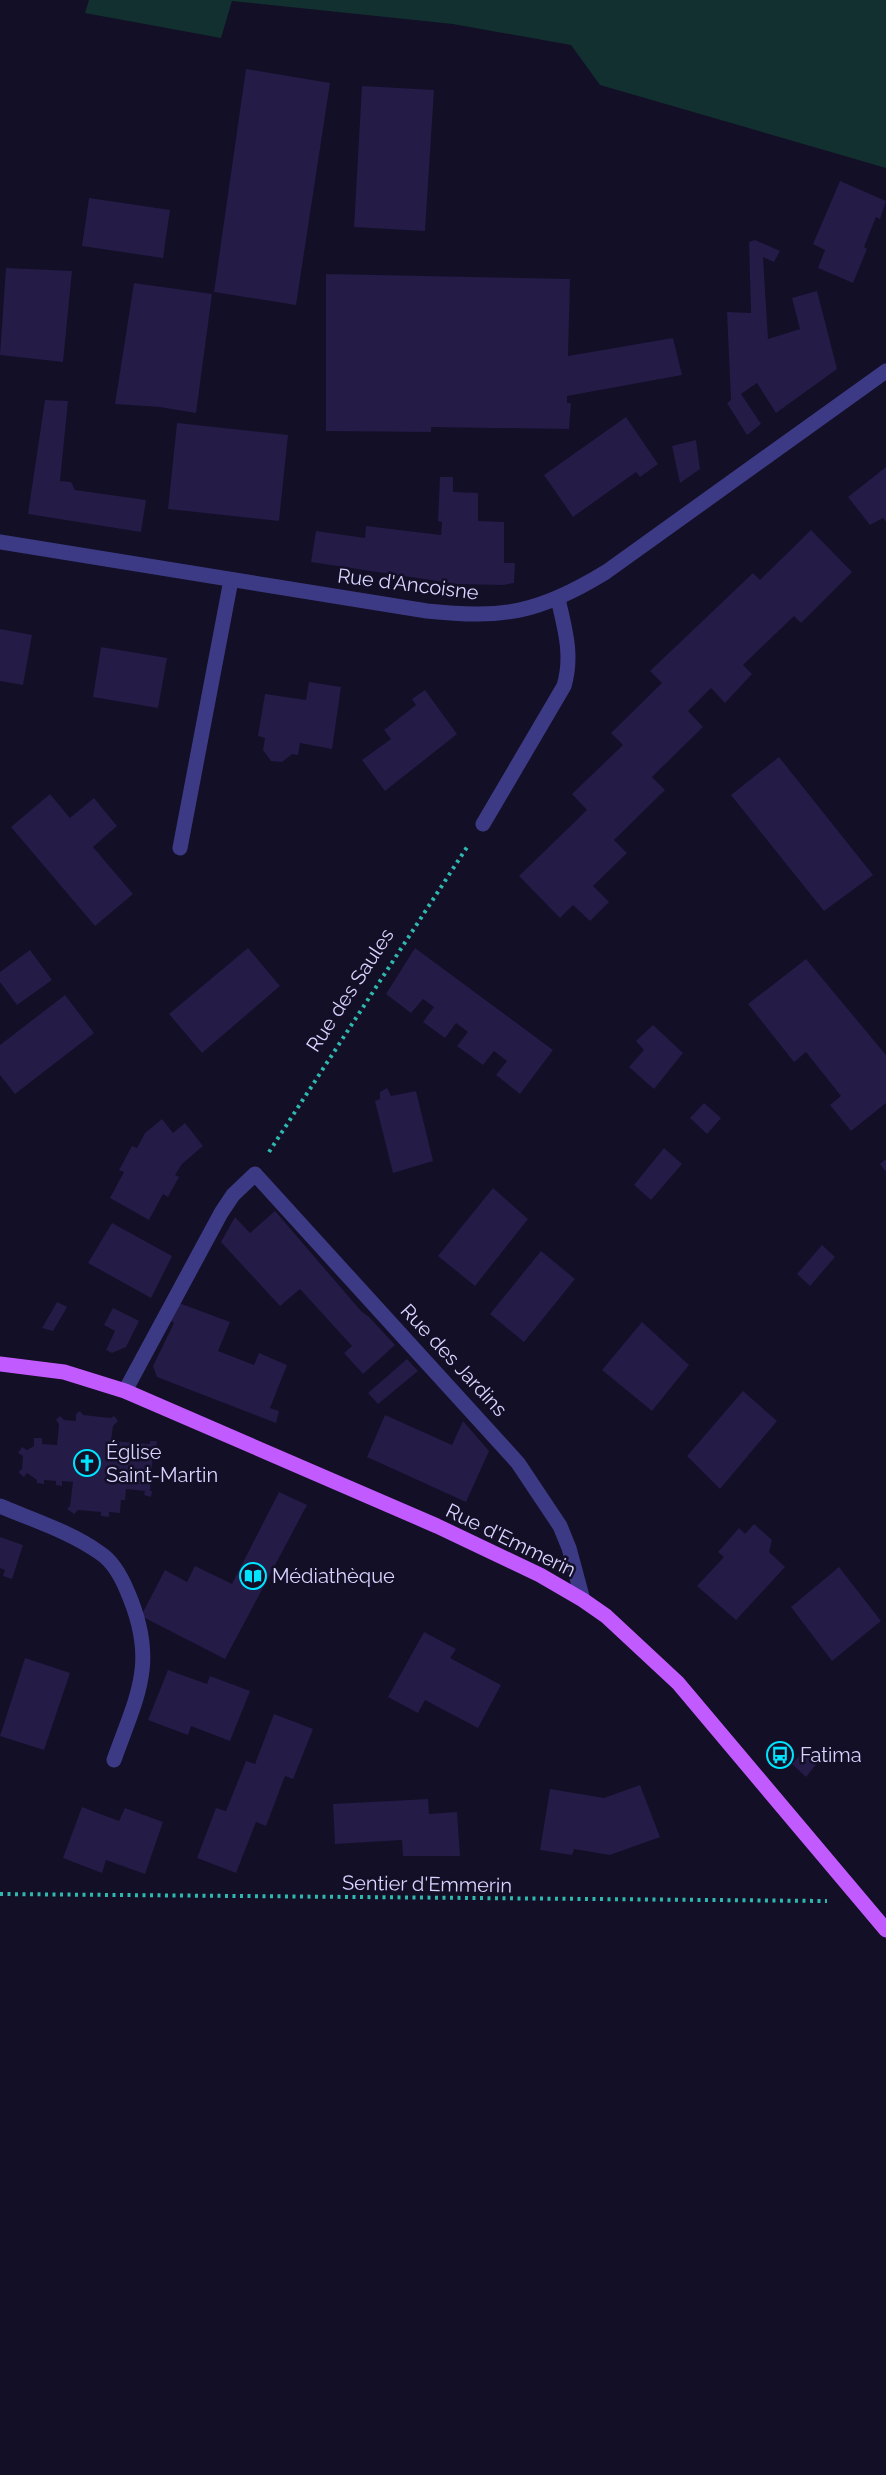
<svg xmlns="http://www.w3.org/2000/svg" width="886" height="2475" font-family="Raleway,sans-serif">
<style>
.green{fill:#12302f}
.building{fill:#241b47}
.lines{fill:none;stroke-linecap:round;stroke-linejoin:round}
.path{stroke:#2fb8b0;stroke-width:4;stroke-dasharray:3 4.5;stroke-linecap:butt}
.minor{stroke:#3d3a85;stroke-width:15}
.major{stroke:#c25bff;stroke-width:15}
.labels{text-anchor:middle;stroke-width:5;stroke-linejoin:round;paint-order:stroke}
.street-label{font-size:20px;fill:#d9d4ff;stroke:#130f26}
.poi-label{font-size:20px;fill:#d9d4ff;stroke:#130f26;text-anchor:start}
</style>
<rect width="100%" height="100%" fill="#130f26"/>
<path class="green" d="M89 0H886V168L600 85 571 45 453 24 232 1 221 38 85 13Z"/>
<path class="building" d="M246 69 330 83 296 305 214 292Z
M362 86 434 90 425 231 354 227Z
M840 181 886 201 880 219 876 217 864 247 867 249 853 283 818 268 825 250 813 244Z
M89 198 170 210 163 258 82 246Z
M755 240 780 251 774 262 763 257 768 339 800 329 792 298 817 291 837 369 776 413 757 383 741 394 761 424 747 435 727 403 731 400 727 312 751 313 749 242Z
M6 268 72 271 63 362 0 355Z
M326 274 570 279 568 356 673 338 682 375 567 396V403H571L569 429 431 427V432L326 431Z
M134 283 212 294 196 413 160 407 115 404Z
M45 400 68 401 60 481 71 482 75 490 146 500 141 532 28 514Z
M626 417 658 464 640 477 636 472 573 517 544 475Z
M177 423 288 435 279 521 168 509Z
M696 440 700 469 680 483 672 446Z
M886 467V522L883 518 870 525 848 497Z
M440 477H453V492L478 493V521L504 522V563H515L514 583 503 585 457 584 311 562 316 531 365 538 366 526 441 535 442 522 438 521Z
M811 530 852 572 801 623 794 616 743 665 752 674 725 703 711 688 688 711 703 727 652 777 665 790 614 840 627 853 593 886 609 902 590 921 573 905 560 918 519 876 587 810 572 794 623 745 611 733 662 683 650 671 753 573 760 580Z
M0 629 32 635 23 685 0 681Z
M101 647 167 658 158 708 93 697Z
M309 682 341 687 332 749 300 743 298 755 292 754 282 762 271 761 263 750 265 738 258 736 265 694 306 700Z
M425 690 457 734 385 791 362 760 391 739 384 730 416 705 412 699Z
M779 757 873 875 824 911 731 795Z
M50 794 70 818 94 798 117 826 93 847 133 894 95 926 11 827Z
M248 948 280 986 202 1053 169 1014Z
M415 948 553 1050 520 1094 496 1075 507 1061 494 1051 483 1065 457 1046 468 1032 456 1023 445 1038 423 1022 434 1007 423 999 411 1013 386 994Z
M30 950 52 980 17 1005 0 982V972Z
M806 959 886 1055V1103L851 1131 830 1105 841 1096 806 1052 794 1062 748 1004Z
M65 995 94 1033 15 1094 0 1075V1045Z
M653 1025 683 1053 654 1089 629 1067 644 1050 636 1041Z
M387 1088 391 1096 416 1091 433 1161 393 1173 375 1101 380 1099V1092Z
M704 1103 721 1118 707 1134 690 1118Z
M162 1119 173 1133 185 1123 203 1146 182 1164 175 1175 179 1177 168 1197 163 1194 149 1220 110 1198 124 1172 119 1170 132 1146 137 1148 145 1133Z
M664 1148 682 1164 651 1200 634 1185Z
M886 1159V1172L880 1164Z
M493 1188 528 1219 475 1286 438 1256Z
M275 1211 361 1311 369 1317 395 1345 363 1374 344 1353 352 1346 300 1289 280 1306 221 1242 235 1217 250 1233Z
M112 1223 172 1256 151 1298 88 1263Z
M822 1245 835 1257 810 1286 797 1274Z
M541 1251 575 1279 524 1342 490 1314Z
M57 1302 67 1307 53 1331 42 1328Z
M179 1303 230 1322 218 1351 254 1365 259 1353 287 1365 270 1408 279 1411 276 1423 157 1377 153 1366 174 1323 170 1320Z
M113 1308 139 1321 126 1347 112 1353 106 1350 115 1331 104 1325Z
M642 1322 689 1365 652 1411 602 1370Z
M407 1359 418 1371 378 1404 368 1393Z
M743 1391 777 1421 720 1489 687 1456Z
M80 1411 83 1415 111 1418 114 1416 118 1421 113 1426 111 1441 150 1444V1441H157L156 1452 153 1451 150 1491H152L151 1497 144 1495 145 1491 126 1489 125 1500H121L120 1513 109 1512V1517L101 1516V1512L78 1510 74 1514 67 1509 70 1506 73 1482 62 1481V1486L56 1485V1481L44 1480V1484L37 1483V1480L27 1473 24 1477 18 1472 22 1469 23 1456 18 1453 22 1447 27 1450 34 1446V1438H42V1444L57 1445 59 1424 56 1420 60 1416 64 1420 76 1421V1414Z
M385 1415 452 1445 463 1421 489 1451 466 1502 367 1457Z
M279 1492 307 1505 225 1659 141 1616 165 1570 187 1582 195 1566 232 1584Z
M754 1524 772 1540 769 1552 785 1567 736 1620 697 1586 724 1557 718 1552 739 1528 745 1534Z
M0 1537 23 1545 12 1579 3 1576 5 1570 0 1568Z
M839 1567 881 1621 832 1661 791 1607Z
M424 1632 456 1649 450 1658 501 1685 478 1728 425 1700 418 1713 388 1697Z
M25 1658 70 1673 44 1750 0 1736Z
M168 1670 207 1684 210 1676 250 1691 230 1741 191 1726 188 1735 148 1720Z
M274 1714 313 1729 293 1779 285 1776 266 1826 256 1822 236 1873 197 1858 216 1808 226 1811 246 1761 255 1764Z
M806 1749 819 1761 806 1777 792 1764Z
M640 1785 660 1837 610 1855 574 1849 572 1855 540 1850 550 1789 604 1798Z
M428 1799 429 1814 457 1812 460 1856H403L402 1840 335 1844 333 1804Z
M82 1807 119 1821 125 1808 163 1822 145 1874 106 1860 102 1873 63 1858Z"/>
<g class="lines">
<path class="path" d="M269 1152 469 844
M0 1894 827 1901"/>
<path class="minor" d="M0 542 427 611C504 619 539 613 606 572L886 371
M483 824 564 686C573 656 565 629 558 599
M180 848 231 580
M125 1391 221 1213 233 1195 255 1174 518 1463 560 1526 569 1548 583 1600
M0 1506C33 1520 71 1532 100 1553 114 1562 122 1578 128 1593 158 1663 137 1695 114 1760"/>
<path class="major" d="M0 1364 64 1372 125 1391 437 1526 540 1575 583 1600 606 1616 678 1683 886 1930"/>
</g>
<defs>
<symbol id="church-ring" viewBox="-11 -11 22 22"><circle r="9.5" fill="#130f26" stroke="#00e5ff" stroke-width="1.5"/><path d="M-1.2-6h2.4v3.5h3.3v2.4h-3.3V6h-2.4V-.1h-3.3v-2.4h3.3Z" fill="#00e5ff"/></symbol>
<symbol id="library-ring" viewBox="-11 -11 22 22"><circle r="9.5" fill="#130f26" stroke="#00e5ff" stroke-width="1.5"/><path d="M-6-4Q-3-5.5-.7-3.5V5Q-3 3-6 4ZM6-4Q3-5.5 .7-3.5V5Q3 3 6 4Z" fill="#00e5ff"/></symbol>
<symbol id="bus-ring" viewBox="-11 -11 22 22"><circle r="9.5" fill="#130f26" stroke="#00e5ff" stroke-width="1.5"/><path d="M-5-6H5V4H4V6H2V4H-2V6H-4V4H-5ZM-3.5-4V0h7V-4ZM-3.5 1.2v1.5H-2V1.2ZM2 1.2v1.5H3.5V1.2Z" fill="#00e5ff"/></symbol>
</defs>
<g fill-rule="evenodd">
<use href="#church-ring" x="72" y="1448" width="30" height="30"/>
<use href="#library-ring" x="238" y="1561" width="30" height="30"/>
<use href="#bus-ring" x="765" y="1740" width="30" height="30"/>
</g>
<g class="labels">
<g class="street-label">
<text transform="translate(408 584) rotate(7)" y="7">Rue d'Ancoisne</text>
<text transform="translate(350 990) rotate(-57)" y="7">Rue des Saules</text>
<text transform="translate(454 1360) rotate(47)" y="7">Rue des Jardins</text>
<text transform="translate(511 1540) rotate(26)" y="7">Rue d'Emmerin</text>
<text transform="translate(427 1884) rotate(1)" y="7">Sentier d'Emmerin</text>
</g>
<g class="poi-label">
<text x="106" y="1459">Église<tspan x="106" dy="23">Saint-Martin</tspan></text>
<text x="272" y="1583">Médiathèque</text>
<text x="800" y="1762">Fatima</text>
</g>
</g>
</svg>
